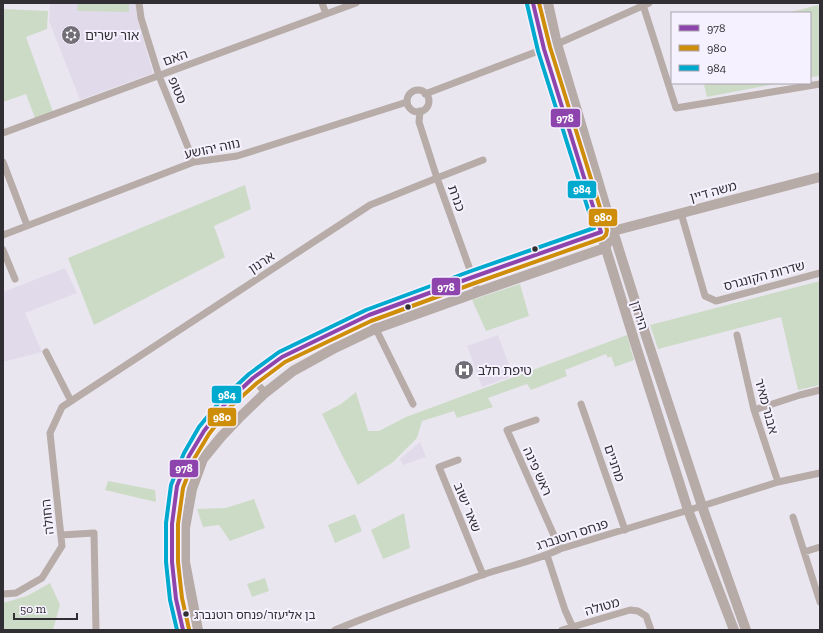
<svg xmlns="http://www.w3.org/2000/svg" width="823" height="633" font-family="'Zilla Slab','Noto Sans Hebrew',serif">
<style>
.built{fill:#e1daeb}
.green{fill:#ccdbc6}
.lines{fill:none;stroke-linecap:round;stroke-linejoin:round}
.street{stroke:#b7aca7;stroke-width:7}
.secondary{stroke:#b7aba8;stroke-width:10}
.bus-1-casing{stroke:#f6f1fe;stroke-width:7}
.bus-2-casing{stroke:#f6f1fe;stroke-width:7}
.bus-3-casing{stroke:#f6f1fe;stroke-width:7}
.bus-1{stroke:#8e44ad;stroke-width:4}
.bus-2{stroke:#cf8e0a;stroke-width:4}
.bus-3{stroke:#00a9ce;stroke-width:4}
.bus-dot{fill:#312e34;stroke:#f6f1fe;stroke-width:1.5}
.labels{text-anchor:middle;stroke-width:4;stroke-linejoin:round;paint-order:stroke}
.bus-label{font-size:12px;fill:#312e34;stroke:#f6f1fe;text-anchor:start}
.poi-label{font-size:13px;fill:#312e34;stroke:#f6f1fe;text-anchor:start}
.street-label{font-size:13px;fill:#312e34;stroke:#f6f1fe}
.line-badge{stroke:#f6f1fe;stroke-width:1.5}
.badge-label{font-size:11px;text-anchor:middle;font-weight:bold;fill:#fff}
</style>
<rect width="100%" height="100%" fill="#eae6f0"/>
<path class="built" d="M50 3H136L137 17 153 73 80 100 49 21Z
M65 268 77 293 25 313 42 352 3 362V292Z
M498 335 513 376 482 387 467 346Z
M420 442 426 457 403 465 400 459Z"/>
<path class="green" d="M78 3H129V12L77 11Z
M818 5 820 14V76L810 77V13H788Z
M3 9 48 11 47 29 26 37 53 112 35 118 26 94 3 102Z
M712 83H780L707 97 704 85Z
M245 185 251 209 214 226 225 257 94 325 68 258Z
M820 281V385L798 390 781 317 658 349 650 325Z
M520 284 529 316 486 331 472 300Z
M627 335 634 360 615 367 611 356 608 358 606 354 565 370 567 376 531 390 527 384 488 398 493 407 457 418 454 411 422 421 417 438 393 462 358 485 343 457 322 414 341 404 356 392 368 431H379L406 417Z
M108 481 155 490 156 502 105 490Z
M254 499 265 528 230 541 219 525 203 527 197 509 226 508Z
M404 513 410 548 383 559 371 530Z
M355 514 362 531 335 543 328 525Z
M265 578 269 591 252 597 247 584Z
M50 583 60 605 53 630H3V603L27 596Z"/>
<g class="lines">
<path class="street" d="M139 3 141 18 159 76 194 162
M322 3 326 14
M643 5 676 108 820 84
M407 101a11 11 0 1 1 22 0a11 11 0 1 1-22 0Z
M425 94 557 44 649 3
M420 111 419 122 437 178 478 292
M3 133 356 3
M3 162 27 225
M681 213 705 296 716 301 820 273
M3 235 194 162 237 156 407 102
M3 250 15 279
M369 315 413 404
M737 335 754 410 778 482
M46 352 71 401
M253 378 265 393
M581 404 625 530
M754 410 800 395 820 390
M536 420 507 430 560 549
M458 460 439 467 483 575
M793 517 820 602
M61 535 94 533 96 630
M804 552 820 547
M547 555 565 610 574 630
M3 594 16 593 42 578 62 546 50 433 62 407 370 205 437 178 483 160
M335 630C383 610 432 593 482 575 508 566 535 561 560 549L702 506 778 482 820 473
M562 630 630 610 638 611 646 616 651 630"/>
<path class="secondary" d="M533 3 544 49 635 343 688 510 734 630
M548 3 557 44 613 231 647 339 702 506 746 630
M183 630 176 599 172 562V524L177 486 189 456 204 431 225 404 253 378 282 357 325 336 369 315 473 277 601 232 613 231 820 177
M198 630 185 562V528L192 489 203 459 221 437 239 418 265 393 293 371 333 349 375 329 478 292 605 248 608 242"/>
<defs>
<path id="bus-1" d="M533 3 544 49 601 232
M183 630 176 599 172 562V524L177 486 189 456 204 431 225 404 253 378 282 357 369 315 473 277 601 232"/>
<path id="bus-2" d="M189 629 182 598 178 562V524L183 488 194 459 209 434 229 408 257 383 285 362 371 321 475 283 603 238 606 235 607 230 550 47 539 3"/>
<path id="bus-3" d="M177 630 170 600 166 562V523L171 485 184 453 199 427 221 400 249 374 279 352 366 310 471 271 594 228 538 51 527 4"/>
</defs>
<use href="#bus-1" class="bus-1-casing"/>
<use href="#bus-2" class="bus-2-casing"/>
<use href="#bus-3" class="bus-3-casing"/>
<use href="#bus-1" class="bus-1"/>
<use href="#bus-2" class="bus-2"/>
<use href="#bus-3" class="bus-3"/>
</g>
<defs>
<symbol id="synagogue-disc" viewBox="-11 -11 22 22"><circle r="9.5" fill="#726e76" stroke="#f6f1fe"/><path d="M0-6.5L5.6 3.2H-5.6ZM0 6.5L5.6-3.2H-5.6Z" fill="#fff"/></symbol>
<symbol id="hospital-disc" viewBox="-11 -11 22 22"><circle r="9.5" fill="#726e76" stroke="#f6f1fe"/><path d="M-5-5h3v3.5h4V-5h3V5h-3V1.5h-4V5h-3Z" fill="#fff"/></symbol>
</defs>
<g fill-rule="evenodd">
<use href="#synagogue-disc" x="60" y="24" width="22" height="22"/>
<use href="#hospital-disc" x="453" y="359" width="22" height="22"/>
</g>
<g class="bus-dot">
<circle cx="535" cy="249" r="3.5"/>
<circle cx="408" cy="307" r="3.5"/>
<circle cx="186" cy="614" r="3.5"/>
</g>
<g class="labels">
<g class="bus-label">
<text x="194" y="619">בן אליעזר/פנחס רוטנברג</text>
</g>
<g class="poi-label">
<text x="85" y="40">אור ישרים</text>
<text x="478" y="375">טיפת חלב</text>
</g>
<g class="street-label">
<text transform="translate(175 57) rotate(-20)" y="5">האם</text>
<text transform="translate(178 90) rotate(68)" y="5">סטופ</text>
<text transform="translate(212 148) rotate(-12)" y="5">נווה יהושע</text>
<text transform="translate(713 191) rotate(-15)" y="5">משה דיין</text>
<text transform="translate(457 198) rotate(70)" y="5">כנרת</text>
<text transform="translate(261 262) rotate(-33)" y="5">ארנון</text>
<text transform="translate(764 275) rotate(-15)" y="5">שדרות הקונגרס</text>
<text transform="translate(640 315) rotate(73)" y="5">הירדן</text>
<text transform="translate(767 406) rotate(75)" y="5">אבנר מאיר</text>
<text transform="translate(615 463) rotate(71)" y="5">מחניים</text>
<text transform="translate(538 471) rotate(66)" y="5">ראש פינה</text>
<text transform="translate(468 507) rotate(68)" y="5">שאר ישוב</text>
<text transform="translate(47 517) rotate(-96)" y="5">החולה</text>
<text transform="translate(572 534) rotate(-18)" y="5">פנחס רוטנברג</text>
<text transform="translate(602 606) rotate(-16)" y="5">מטולה</text>
</g>
</g>
<g class="line-badge">
<rect x="550" y="108" width="31" height="20" rx="4" fill="#8e44ad"/>
<rect x="567" y="180" width="30" height="19" rx="4" fill="#00a9ce"/>
<rect x="588" y="208" width="30" height="19" rx="4" fill="#cf8e0a"/>
<rect x="431" y="277" width="30" height="19" rx="4" fill="#8e44ad"/>
<rect x="211" y="385" width="31" height="19" rx="4" fill="#00a9ce"/>
<rect x="207" y="407" width="30" height="20" rx="4" fill="#cf8e0a"/>
<rect x="169" y="459" width="30" height="19" rx="4" fill="#8e44ad"/>
</g>
<g class="badge-label">
<text x="565" y="122">978</text>
<text x="582" y="193">984</text>
<text x="603" y="221">980</text>
<text x="446" y="291">978</text>
<text x="227" y="399">984</text>
<text x="222" y="421">980</text>
<text x="184" y="472">978</text>
</g>
<rect width="823" height="633" fill="none" stroke="#312e34" stroke-width="8"/>
<rect x="671" y="12" width="140" height="72" fill="#f6f1fe" stroke="#a7a3ad"/>
<rect x="679" y="25" width="20" height="6" fill="#8e44ad" stroke="#a7a3ad"/>
<text x="707" y="32" font-size="12" fill="#312e34">978</text>
<rect x="679" y="45" width="20" height="6" fill="#cf8e0a" stroke="#a7a3ad"/>
<text x="707" y="52" font-size="12" fill="#312e34">980</text>
<rect x="679" y="65" width="20" height="6" fill="#00a9ce" stroke="#a7a3ad"/>
<text x="707" y="72" font-size="12" fill="#312e34">984</text>
<path d="M14 613v6h63v-6" fill="none" stroke="#312e34" stroke-width="2"/>
<text x="20" y="613" font-size="12" fill="#312e34" stroke="#f6f1fe" stroke-width="3" paint-order="stroke">50 m</text>
</svg>
